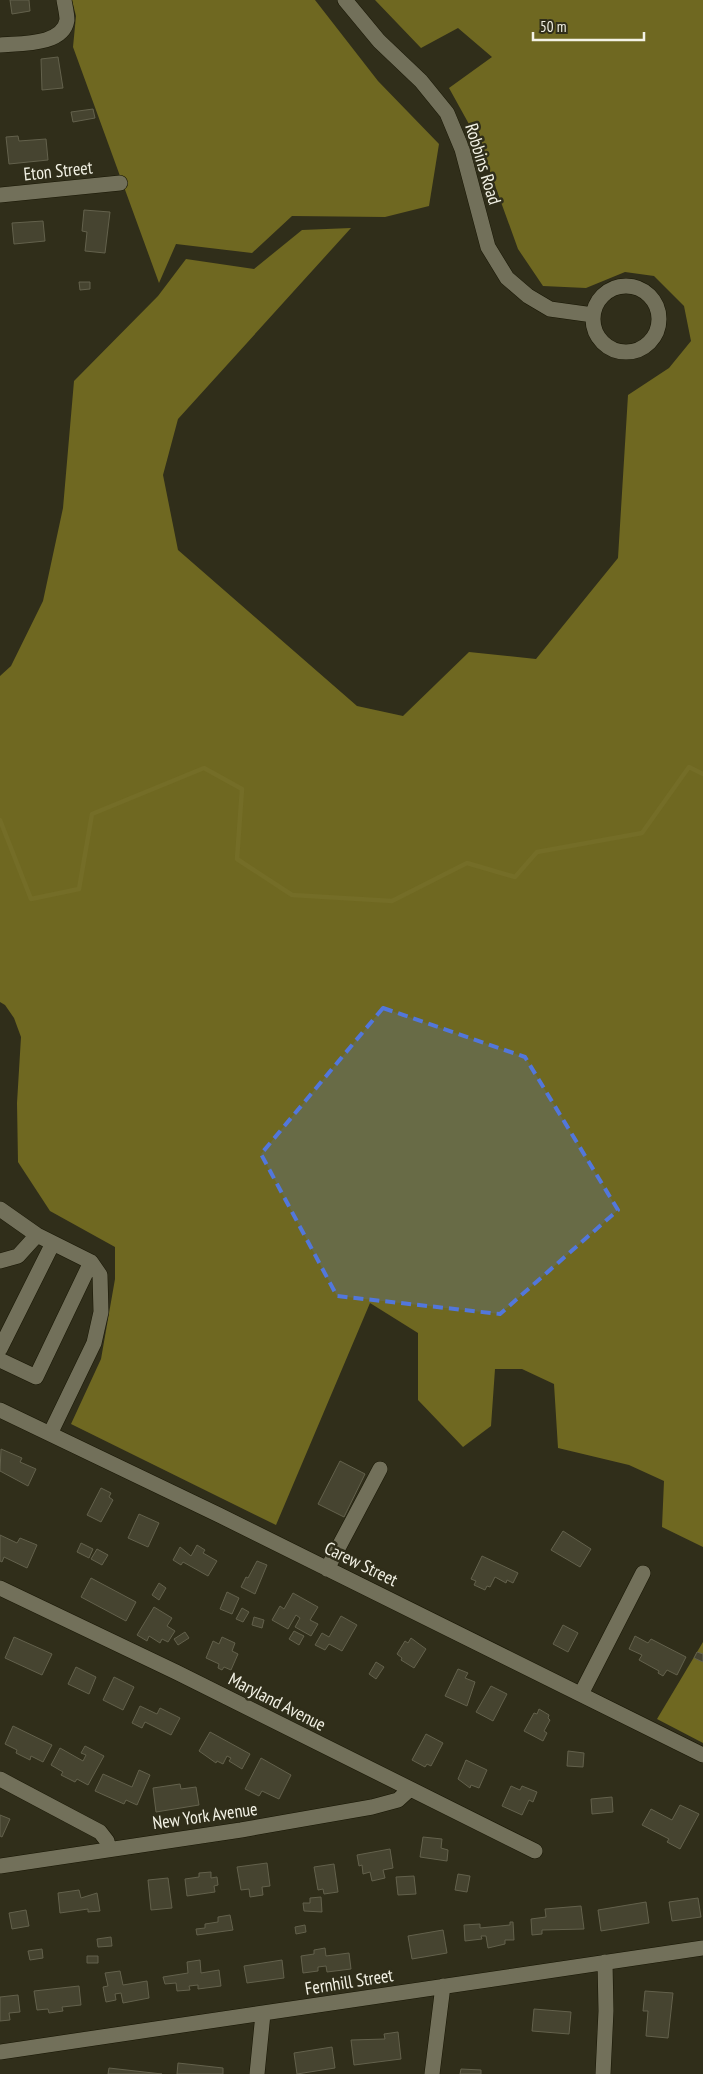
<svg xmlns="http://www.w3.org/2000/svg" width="703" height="2074" font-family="'PT Sans Narrow',sans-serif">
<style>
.forest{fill:#6f6821}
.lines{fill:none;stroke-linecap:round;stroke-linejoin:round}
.stream{stroke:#746d27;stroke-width:4.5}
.building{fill:#464430;stroke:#63614c}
.minor-casing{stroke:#181604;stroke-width:16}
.minor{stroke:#72705a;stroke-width:15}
.marked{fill:#5277db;fill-opacity:0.2;stroke:#5277db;stroke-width:4;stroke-dasharray:10 6;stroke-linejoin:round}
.labels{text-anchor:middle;stroke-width:5;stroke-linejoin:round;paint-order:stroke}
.street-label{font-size:18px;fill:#f3f2e5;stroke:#302e1a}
</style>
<rect width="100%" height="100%" fill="#302e1a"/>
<path class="forest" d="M72 0H315L378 81 439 144 429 206 385 217 292 216 252 253 176 244 159 283 73 47 76 16Z
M375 0H703V1547L662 1527 664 1481 629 1465 558 1448 554 1384 522 1369H495L491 1426 463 1447 418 1400V1333L370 1303 276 1525 71 1424 101 1359 115 1279V1247L50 1211 18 1162 17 1103 21 1037 14 1018 5 1005 0 1002V676L11 666 43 601 63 508 74 381 158 296 186 259 254 269 302 230 351 228 178 419 163 475 178 550 357 706 403 716 469 652 536 659 618 558 628 395 669 368 691 341 684 306 654 276 625 272 586 288 543 286 518 249 480 144 449 88 492 57 458 28 421 48Z
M703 1642V1743L657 1719Z"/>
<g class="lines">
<path class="stream" d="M0 820 31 899 79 889 92 814 204 768 242 789 237 859 292 895 392 901 467 863 515 877 537 852 642 833 689 767 703 774"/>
</g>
<path class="building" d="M10 0H29L30 11 12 14Z
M58 57 63 88 42 90 41 59Z
M93 109 95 118 73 122 71 112Z
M18 136 19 141 46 139 48 160 9 164 6 137Z
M84 210 110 212 105 253 85 251 87 232 82 231Z
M43 221 45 241 14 244 12 223Z
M79 282H90V289L80 290Z
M1 1449 22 1458 20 1462 36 1469 28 1486 0 1471Z
M340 1461 365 1474 344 1517 318 1504Z
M101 1488 111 1493 109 1497 113 1500 101 1522 87 1515Z
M139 1514 159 1523 148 1547 128 1538Z
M563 1531 591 1549 580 1567 551 1550Z
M0 1535 17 1543 20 1538 37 1545 27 1568 4 1557 2 1562 0 1561Z
M81 1543 93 1549 89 1558 77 1552Z
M197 1545 205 1550 203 1553 217 1561 208 1576 183 1562 181 1565 173 1560 180 1547 191 1556Z
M97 1549 108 1555 102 1565 91 1559Z
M482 1556 518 1573 513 1583 507 1580 506 1583 495 1577 490 1587 487 1586 485 1590 474 1585 476 1581 471 1579Z
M257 1561 267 1565 255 1594 241 1587 246 1577 248 1578Z
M91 1578 136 1602 126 1621 81 1597Z
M159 1583 166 1588 159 1600 152 1595Z
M227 1592 239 1598 232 1614 220 1609Z
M293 1593 318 1607 310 1620 318 1624 311 1636 295 1627 300 1618 296 1615 288 1629 272 1620 280 1606 284 1609Z
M154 1607 172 1618 167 1626 175 1631 168 1642 162 1639 160 1643 149 1636 147 1641 137 1635Z
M242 1608 249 1612 243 1622 236 1619Z
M341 1616 357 1625 342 1651 329 1644 325 1650 315 1645 322 1633 329 1637Z
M254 1617 264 1620 262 1628 252 1625Z
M563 1625 578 1633 568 1652 553 1644Z
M294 1631 304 1636 299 1645 289 1639Z
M185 1632 189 1638 178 1645 174 1639Z
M635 1636 648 1643 651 1639 686 1657 677 1675 667 1670 663 1676 658 1673 659 1671 639 1660 642 1655 629 1649Z
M14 1637 52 1654 42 1675 5 1658Z
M222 1637 235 1643 232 1651 238 1654 231 1670 224 1667 222 1670 218 1668 219 1664 206 1658 213 1641 219 1644Z
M411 1638 426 1649 414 1668 401 1660 402 1658 397 1654 405 1641 408 1643Z
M697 1652 703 1654V1662L694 1658Z
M376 1662 384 1667 376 1679 369 1674Z
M76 1667 96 1677 89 1694 68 1684Z
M458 1669 468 1673 465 1678 475 1682 467 1706 445 1696Z
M114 1677 134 1687 123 1710 103 1700Z
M491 1686 507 1694 493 1721 476 1712Z
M140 1706 157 1714 160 1708 180 1718 171 1735 145 1722 142 1728 132 1723Z
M539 1709 549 1715 548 1718 550 1720 544 1731 547 1733 543 1741 524 1731 534 1713 537 1714Z
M13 1726 52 1745 43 1762 31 1756 30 1760 16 1753 17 1750 5 1744Z
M210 1732 250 1754 242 1769 229 1761 231 1758 227 1756 223 1764 217 1761 216 1763 199 1751Z
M426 1734 443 1743 431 1766 427 1764 425 1767 412 1760Z
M85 1746 104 1756 88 1785 77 1779 75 1782 61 1775 63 1772 51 1765 60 1748 83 1761 86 1755 81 1753Z
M568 1751 584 1753 583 1767 567 1766Z
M261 1758 291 1775 279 1799 262 1791 259 1796 245 1789Z
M466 1760 487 1770 479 1788 471 1785 470 1788 458 1779Z
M139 1770 150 1775 137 1805 126 1800 124 1804 95 1791 103 1774 132 1787Z
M180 1784 181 1789 196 1787 199 1805 156 1812 153 1788Z
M511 1786 520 1790 522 1786 537 1792 533 1802 529 1800 522 1815 502 1806Z
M612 1797 613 1812 592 1814 591 1799Z
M680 1805 699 1814 680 1849 667 1842 669 1839 642 1825 651 1809 672 1820Z
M0 1815 10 1819 2 1837 0 1836Z
M423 1837 442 1839 441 1848 448 1850 447 1861 420 1857Z
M390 1849 393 1868 383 1870 385 1878 372 1881 370 1872 363 1874 362 1865 359 1866 357 1855Z
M267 1863 270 1886 262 1887 263 1895 250 1897 249 1889 241 1890 237 1867Z
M334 1864 338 1892 324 1894 323 1889 318 1890 314 1867Z
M211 1872V1878L217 1877 218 1885 214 1886 215 1892 187 1896 185 1879 199 1877V1873Z
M458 1874 470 1876 467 1892 455 1890Z
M414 1876 416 1894 398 1895 396 1877Z
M168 1878 172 1908 151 1910 148 1880Z
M79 1890 81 1898 97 1893 100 1911 88 1912V1909L60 1913 58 1893Z
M321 1897 322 1912 304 1911 303 1903H310V1898Z
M698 1898 701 1917 672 1921 669 1902Z
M646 1902 649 1923 601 1931 598 1910Z
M581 1906 584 1929 542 1930V1934L532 1935 531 1919 546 1917 545 1909Z
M26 1910 29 1926 12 1929 9 1913Z
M230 1915 233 1930 197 1935 196 1929 205 1928V1924L218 1922V1917Z
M510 1922H513L514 1940H505V1944L488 1948 486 1936H481L482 1939 465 1941 464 1925 480 1924V1928L510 1925Z
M305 1925 306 1932 296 1934 295 1927Z
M443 1930 447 1953 412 1959 408 1936Z
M111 1937 112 1946 98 1947 97 1939Z
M325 1948 326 1956 349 1953 351 1969 327 1972 326 1966 318 1967V1971L303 1973 301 1956 314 1954V1950Z
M42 1949 43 1958 30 1960 28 1951Z
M87 1956H98V1963H87Z
M200 1960 201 1973 219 1970 221 1986 198 1989V1985L189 1986 190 1990 177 1991 176 1983 165 1984 163 1977 188 1973 187 1962Z
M282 1960 284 1978 247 1983 244 1966Z
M120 1971 123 1985 147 1981 149 1998 123 2003 121 1993 115 1994 116 2000 106 2002 103 1987 108 1986 105 1973Z
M79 1986 81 2005 62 2007 63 2011 49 2013 48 2009 37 2010 34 1991Z
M645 1991 673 1993 668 2038 646 2036 648 2011H643Z
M18 1995 20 2012 9 2013 10 2020 0 2021V1997Z
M534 2009 571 2012 569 2034 532 2031Z
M398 2032 401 2059 354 2065 351 2040 385 2039 384 2034Z
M332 2047 335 2068 297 2074 294 2053Z
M178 2063 223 2068V2074H177Z
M109 2068 162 2074H108Z
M461 2069 481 2070V2074H460Z"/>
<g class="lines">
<defs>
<path id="minor" d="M345 0 379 41 421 81 447 113 462 149 488 247 507 278 528 296 550 309 593 315
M0 45C19 43 63 46 67 20 67 14 65 6 64 0
M0 195 120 183
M593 319a33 33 0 1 1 66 0a33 33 0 1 1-66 0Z
M0 1209 37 1235
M0 1261 18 1256 37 1235 91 1262 36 1377 0 1360
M0 1349 53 1243
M0 1410 219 1515 703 1755
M50 1434 94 1343 101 1312 100 1275 91 1262
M327 1569 380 1469
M0 1588 176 1672 535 1851
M581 1694 643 1573
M0 1779 100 1832 107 1841 108 1848
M0 1866 241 1830 372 1807 398 1800 410 1789
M0 2052 703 1948
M257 2074 263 2014
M432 2074 443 1986
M603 2074 606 2011 605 1962"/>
</defs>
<use href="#minor" class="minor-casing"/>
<use href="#minor" class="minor"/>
</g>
<path class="marked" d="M383 1008 525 1057 618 1210 500 1314 337 1296 261 1154Z"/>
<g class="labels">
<g class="street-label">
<text transform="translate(483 164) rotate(73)" y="6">Robbins Road</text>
<text transform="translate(58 171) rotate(-6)" y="6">Eton Street</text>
<text transform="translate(361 1564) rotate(26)" y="6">Carew Street</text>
<text transform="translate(277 1702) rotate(27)" y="6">Maryland Avenue</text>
<text transform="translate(205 1816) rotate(-8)" y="6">New York Avenue</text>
<text transform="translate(349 1982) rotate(-9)" y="6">Fernhill Street</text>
</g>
</g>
<path d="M533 32v8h111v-8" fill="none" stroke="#f3f2e5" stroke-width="2.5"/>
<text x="540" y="32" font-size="15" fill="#f3f2e5" stroke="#302e1a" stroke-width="4" paint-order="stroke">50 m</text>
</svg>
